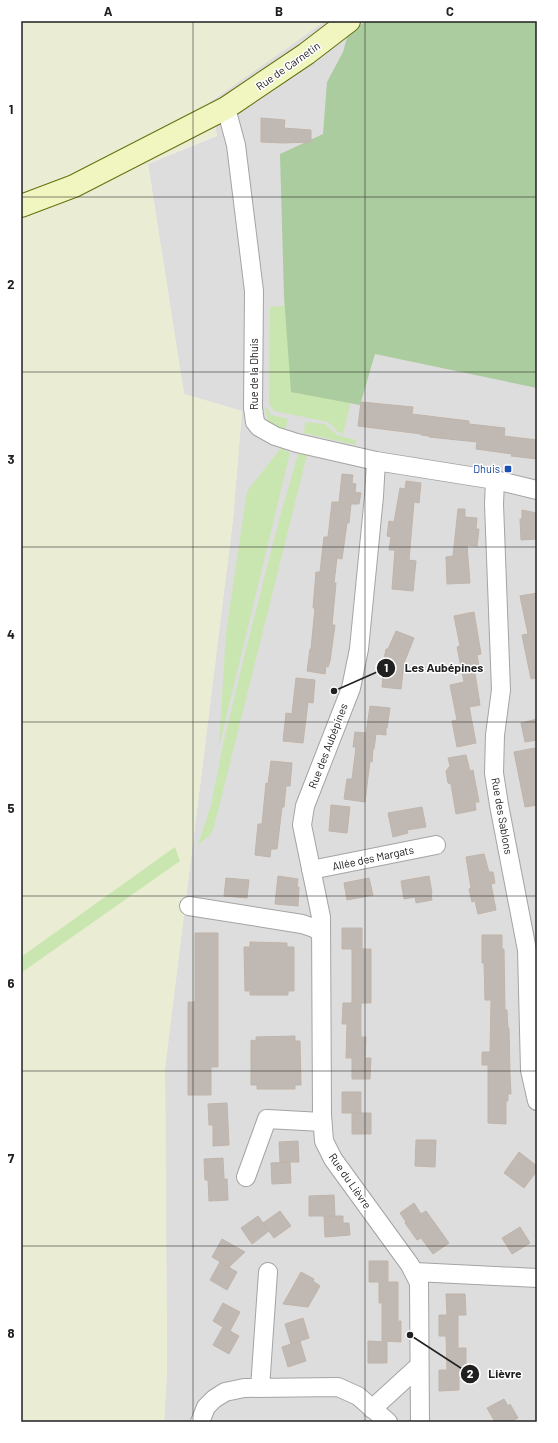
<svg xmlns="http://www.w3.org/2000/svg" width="558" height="1443" font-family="Barlow,sans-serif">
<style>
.residential{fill:#dedddd}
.farmland{fill:#eaedd3}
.grass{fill:#c9e6b0}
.forest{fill:#abcc9e}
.building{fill:#c0b9b3;stroke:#c0b4aa}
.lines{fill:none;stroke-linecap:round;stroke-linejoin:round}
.street-casing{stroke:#a4a4a4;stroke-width:20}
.secondary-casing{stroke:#64710d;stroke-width:24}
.street{stroke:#fff;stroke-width:18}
.secondary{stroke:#f1f5bf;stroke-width:22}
.grid{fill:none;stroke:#202020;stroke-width:1;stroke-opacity:0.55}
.transit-dot{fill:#1a4fb4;stroke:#fff;stroke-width:1.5}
.labels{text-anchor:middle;stroke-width:3;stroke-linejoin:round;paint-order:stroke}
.street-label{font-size:11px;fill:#202020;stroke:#fff}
.transit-label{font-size:11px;fill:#164399;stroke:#fff;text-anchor:end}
.leader{fill:none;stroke:#202020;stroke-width:1.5}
.callout-dot{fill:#202020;stroke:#fff;stroke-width:1.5}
.mark-label{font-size:12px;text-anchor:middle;font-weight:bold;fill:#fff}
.callout-label{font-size:12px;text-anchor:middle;font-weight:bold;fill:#202020;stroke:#fff;stroke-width:3;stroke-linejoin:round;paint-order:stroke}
.neatline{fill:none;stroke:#202020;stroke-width:1.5}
.grid-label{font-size:13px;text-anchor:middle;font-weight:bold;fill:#202020}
</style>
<rect width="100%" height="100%" fill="#f0ede7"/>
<path class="residential" d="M325 21H537V1422H164L167 1370 165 1068 233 519 242 411 184 394 148 164 217 136 210 102Z"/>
<path class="farmland" d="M21 21H325L210 102 217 135 148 164 184 394 242 411 233 519 165 1068 167 1370 164 1422H21Z"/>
<path class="grass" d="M308 303 365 344 343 434 338 432 328 422 274 411 269 403 270 307Z
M265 405 271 415 288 419 285 429 269 425 266 412Z
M305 422 325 424 337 435 356 440 355 445 304 433Z
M281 448 290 453 219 747 226 633 247 491Z
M298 454 307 455 214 827 211 834 198 845 211 805 223 745 246 649 281 513Z
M175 847 180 861 21 973V957Z"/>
<path class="forest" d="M366 21H537V388L375 354 360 405 291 392 284 296 280 154 323 134 327 82 343 52 348 34Z"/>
<path class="building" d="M261 118 285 120 284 128 311 130V142L283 143 261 142Z
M361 402 413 407 412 414 469 421V424L505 428 504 436 537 440V459L511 456 512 454 476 449 477 442 429 437V436L421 435V434L358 426Z
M342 474 353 475 352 483 356 484 355 492 361 493 359 504H351L349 523H347L342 559 337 558 334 583H336L332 625H335L330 661 328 667 326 666 325 674 307 671 310 649H311L315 608H313L316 572H320L324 537H328L332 502H339Z
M406 481 421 483 419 503 414 502 409 560 416 561 413 591 392 589 395 550H389L391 537 387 536 389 521 394 522 400 488 405 489Z
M458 509H465V517L477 518 476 529H479L477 546 467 545 470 583 447 584 446 557 453 556Z
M522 510 537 513V539L521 540 520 519H522Z
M537 593V678L531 679 522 635 528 634 520 596Z
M474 612 481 654 477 655 479 666 474 667 480 705 469 707V706L476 743 457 747 452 721 457 720 450 685 464 682 457 647 460 646 454 616Z
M396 631 414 638 404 663 401 689 382 687 383 677H381L383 659H384L386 649H388Z
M296 678 315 680 313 703 308 702 303 743 283 741 286 713 292 714Z
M370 706 390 708 387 728H386V735L375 734H376L374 749H373L372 762 370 761 365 802 344 799 347 779H352L356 747H353L355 732 366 733Z
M537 719V740L525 742 521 723Z
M535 748 537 760V805L525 807 514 752Z
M466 755 470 771 473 770 479 802H475L476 810 456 814 451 784 448 783 446 771 450 766 448 758Z
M271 761 292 763 290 786H286L284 807H282L277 849H271L270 857 255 855 258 824H262L266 783 268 784Z
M331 805 350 807 347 833 329 831Z
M422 807 426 827 407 830 408 833 393 837 388 813Z
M484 854 489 872H493L495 883 491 884 496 910 478 914 475 901 472 902 469 889 471 888 466 857Z
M278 876 298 879 297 887H299L298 906 275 904Z
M429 876 432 893 431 894 432 900 416 903 415 897 404 899 401 881Z
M226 878 249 880 247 898 224 896Z
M369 878 373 895 347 900 344 883Z
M342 928H362V949H371V1003H361V1037H366L365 1058H371L370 1079H352V1058H346L347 1024H342L343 1003H352V949H342Z
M195 933H218V1067H211V1095H188V1002H195Z
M482 935H502V949H504L505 1010H507L508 1028H509L510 1074 511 1094H508V1101H506V1124L488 1123V1065H482V1052H490L491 1000H485L484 963H482Z
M250 942 287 943V947H294V991H288V995H250V991H245L244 947H250Z
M295 1036V1041H300L301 1085H295V1089H257V1085H251V1040L256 1041V1037Z
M342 1092H361V1113H342Z
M227 1103 229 1145 213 1146V1125H209L208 1104Z
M352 1113H371V1134H352Z
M416 1140H436L435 1167 415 1166Z
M298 1141 299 1162H280L279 1142Z
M519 1152 537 1166V1171L524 1188 504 1173Z
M223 1158 224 1179H227L228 1200 209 1201 208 1180H205L204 1159Z
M290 1162 291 1183 272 1184 271 1163Z
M334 1195 335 1216H309V1196Z
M414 1203 421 1214 426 1211 449 1243 433 1254 421 1238 417 1240 405 1223 406 1222 400 1213Z
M280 1211 291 1226 274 1238 263 1223Z
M258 1216 269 1231 252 1244 241 1228Z
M324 1216H343V1223H349L350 1235 325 1237Z
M520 1227 530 1243 512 1254 502 1238Z
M222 1239 245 1252 229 1267 212 1257Z
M369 1261H388V1282H398V1321H401V1342L382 1341V1303H379V1282H369Z
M220 1262 237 1272 227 1290 210 1280Z
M301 1272 314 1279 313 1281 320 1286 308 1307 283 1304Z
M446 1294H465L466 1315H458V1348H466V1370H459V1390L439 1391V1370H447L446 1336H439V1315H447Z
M223 1303 240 1312 230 1331 239 1336 229 1354 213 1345 223 1327 213 1321Z
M303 1318 309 1338 291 1344 285 1324Z
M300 1341 306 1361 288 1367 282 1347Z
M368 1341 387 1342V1363H368Z
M504 1399 508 1406 510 1404 518 1418 510 1422H495L487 1408Z"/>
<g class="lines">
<defs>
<path id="street" d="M226 108 236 145 254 291 253 408 255 422 259 427 275 436 297 443 376 461 495 480 537 490
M376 461 374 496 359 649 351 688 305 806 302 825 321 917 322 1115 324 1141 333 1159 410 1265 419 1283 420 1422
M495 480 494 504 501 690 495 735 494 773 499 805 527 950 530 1070 537 1101
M311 870 436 845
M189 906 302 924 314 928 321 933
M246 1177 267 1119 322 1122
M415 1272 537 1278
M260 1388 268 1272
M372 1409 419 1366
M200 1422 206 1407 214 1399 225 1392 244 1388 338 1387 358 1396 388 1422"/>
<path id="secondary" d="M21 206 74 186 226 108 306 54 349 21"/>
</defs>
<use href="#street" class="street-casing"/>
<use href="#secondary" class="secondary-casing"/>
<use href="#street" class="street"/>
<use href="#secondary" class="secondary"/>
</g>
<path class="grid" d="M193 21V1422M365 21V1422M21 197H537M21 372H537M21 547H537M21 722H537M21 896H537M21 1071H537M21 1246H537"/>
<rect class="transit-dot" x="504" y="465" width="8" height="8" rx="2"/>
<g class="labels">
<g class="street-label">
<text transform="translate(288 66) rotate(-35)" y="4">Rue de Carnetin</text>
<text transform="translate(254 374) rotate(-90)" y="4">Rue de la Dhuis</text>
<text transform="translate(328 746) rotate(-69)" y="4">Rue des Aubépines</text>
<text transform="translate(502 816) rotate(80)" y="4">Rue des Sablons</text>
<text transform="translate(373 858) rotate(-12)" y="4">Allée des Margats</text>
<text transform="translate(350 1181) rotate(55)" y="4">Rue du Lièvre</text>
</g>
<g class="transit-label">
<text x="500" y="473">Dhuis</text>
</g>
</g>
<path class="leader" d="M334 691L386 668M410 1335L470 1374"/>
<g class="callout-dot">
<circle cx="334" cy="691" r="4"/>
<circle cx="410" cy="1335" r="4"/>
<circle cx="386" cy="668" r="10"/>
<circle cx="470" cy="1374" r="10"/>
</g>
<g class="mark-label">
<text x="386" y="672">1</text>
<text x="470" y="1378">2</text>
</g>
<g class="callout-label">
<text x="444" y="672">Les Aubépines</text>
<text x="505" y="1378">Lièvre</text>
</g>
<rect width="558" height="1443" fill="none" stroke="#ffffff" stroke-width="44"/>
<rect x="22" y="22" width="514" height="1399" class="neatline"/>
<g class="grid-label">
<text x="108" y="16">A</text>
<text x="279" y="16">B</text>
<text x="450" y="16">C</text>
<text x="11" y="114">1</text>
<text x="11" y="289">2</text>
<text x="11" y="464">3</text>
<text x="11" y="639">4</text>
<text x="11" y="813">5</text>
<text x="11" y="988">6</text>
<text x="11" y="1163">7</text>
<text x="11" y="1338">8</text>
</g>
</svg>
